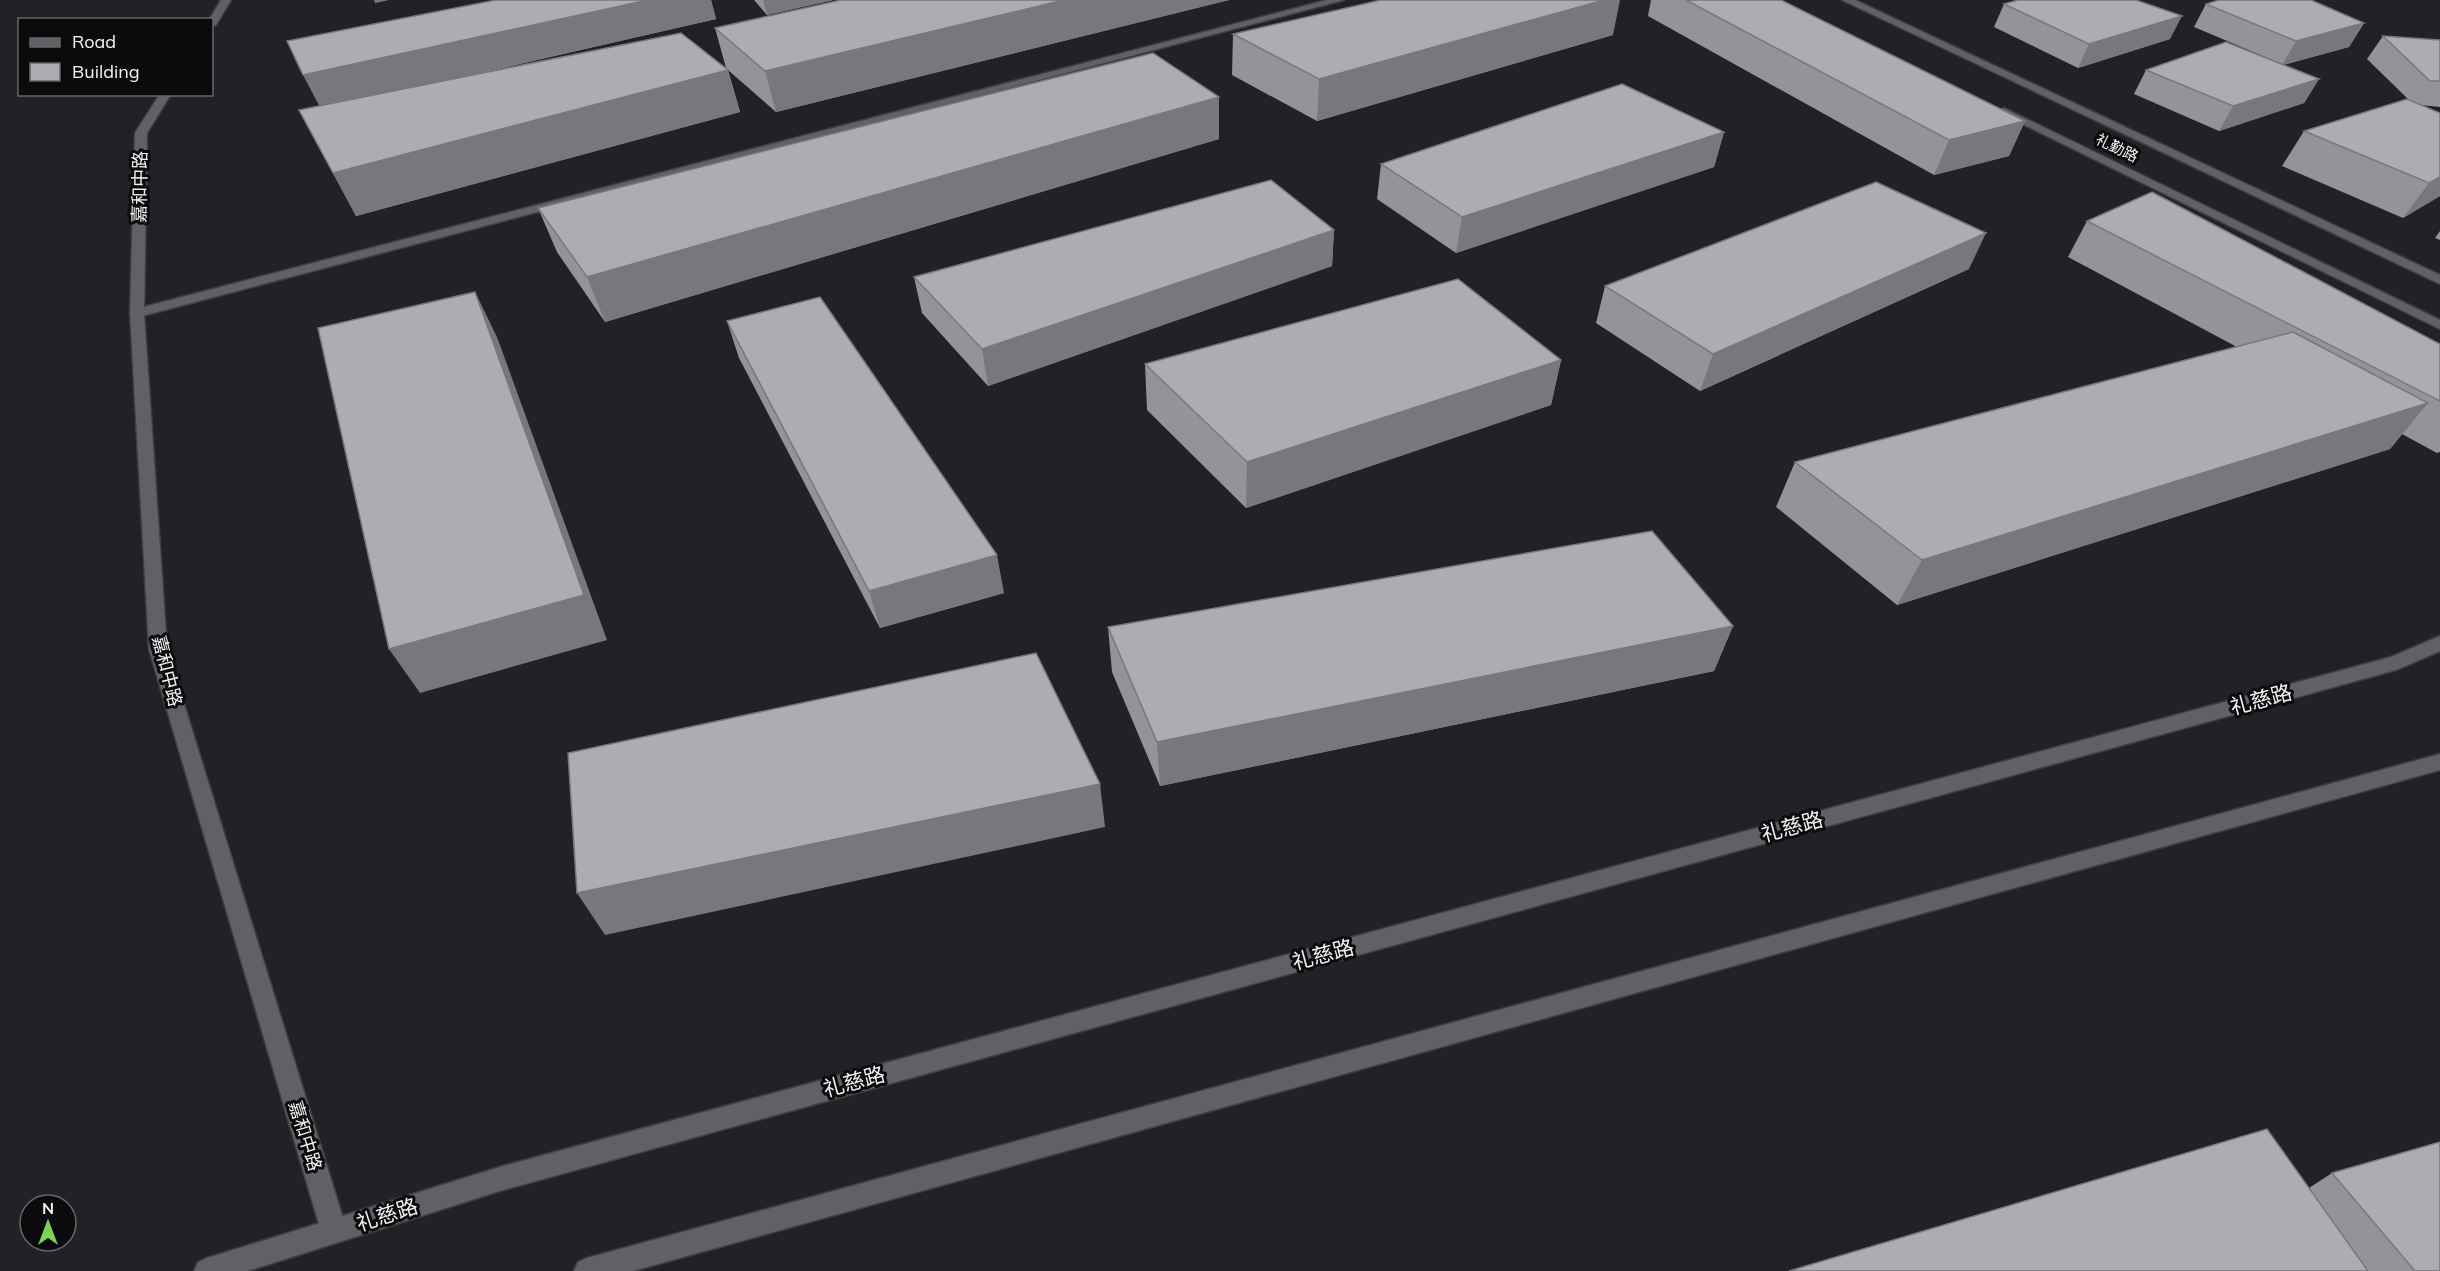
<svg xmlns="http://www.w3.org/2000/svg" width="2440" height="1271" font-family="Mulish,'Noto Sans SC',sans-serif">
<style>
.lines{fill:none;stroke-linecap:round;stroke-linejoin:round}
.minor-casing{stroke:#3e3e41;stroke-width:3}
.tertiary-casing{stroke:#3e3e41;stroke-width:3}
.secondary-casing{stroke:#3e3e41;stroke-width:3}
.minor{fill:#606065;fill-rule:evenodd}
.tertiary{fill:#606065;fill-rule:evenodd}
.secondary{fill:#606065;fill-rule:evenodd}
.wall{fill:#949498}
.shaded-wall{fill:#78787c}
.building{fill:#acacb1;stroke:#78787c;stroke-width:1.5}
.labels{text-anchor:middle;stroke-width:6;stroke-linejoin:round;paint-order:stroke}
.far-street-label{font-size:15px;fill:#f2f2f5;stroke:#0b0b0d}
.street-label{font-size:18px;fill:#f2f2f5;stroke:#0b0b0d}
.near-street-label{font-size:21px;fill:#f2f2f5;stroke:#0b0b0d}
</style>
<rect width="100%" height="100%" fill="#222125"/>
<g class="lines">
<defs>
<path id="minor" d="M1327 0H1344L142 316H132L130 313 132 310Z"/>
<path id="tertiary" d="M221 0H231L216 25 212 26V20H209Z
M160 94H171L147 133 144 313 167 649 347 1231 343 1240 334 1244 325 1240 321 1231 149 649 130 313 135 133Z"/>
<path id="secondary" d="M1842 0H1855L2440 275V284Z
M2004 108 2440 320V329L2000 113 1998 111Z
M2440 636V651L2396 670 503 1190 248 1271H194L198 1262 207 1258 503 1166 2391 657Z
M2440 754V770L633 1271H574L578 1262 587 1258Z"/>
</defs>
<use href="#minor" class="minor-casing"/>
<use href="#tertiary" class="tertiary-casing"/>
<use href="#secondary" class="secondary-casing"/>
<use href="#minor" class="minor"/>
<use href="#tertiary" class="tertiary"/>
<use href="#secondary" class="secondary"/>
</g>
<path class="wall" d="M496 0H711L716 19 464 77 726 68 715 28 841 0H1229L776 112 728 70 740 112 356 216 299 110 319 106Z
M754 0H833L767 15Z
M1651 0H1781L2025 121 2009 156 1934 175 1648 16Z
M2004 4 2170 39 2078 68 1994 27Z
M2206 4 2364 23 2349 47 2283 65 2319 79 2304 103 2219 131 2134 94 2146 70 2270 59 2194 27Z
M1233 34 1613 35 1317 121 1232 75Z
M2383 36 2440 40V107L2421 105 2440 196 2403 218 2282 166 2304 131 2409 100 2367 59Z
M1219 97V139L605 322 557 252 538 208Z
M1724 132 1714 167 1456 253 1377 199 1381 164Z
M2087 221 2440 344V452L2437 453 2402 434 2390 449 1897 605 1776 507 1795 462 2237 347 2068 257Z
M1334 230 1332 266 988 386 922 313 914 277Z
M2440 231V240L2435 238Z
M1969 269 1700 391 1596 323 1605 286Z
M727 321 1004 593 880 628 739 358Z
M1561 360 1551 405 1246 508 1147 410 1145 364Z
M1733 626 1714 671 1160 786 1112 672 1108 627Z
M2267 1129 2309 1188 2332 1173 2440 1271H1788Z"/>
<path class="shaded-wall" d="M374 0H389L375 3Z
M648 0H711L716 19 321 109 303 75Z
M763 0H833L767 15Z
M1064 0H1229L776 112 765 71Z
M1604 0H1620L1613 35 1317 121 1319 79Z
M2182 16 2170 39 2078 68 2089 44Z
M2364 23 2349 47 2282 65 2296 41Z
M728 70 740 112 356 216 333 173Z
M2319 79 2304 103 2219 131 2233 106Z
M1219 97V139L605 322 587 277Z
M2025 121 2009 156 1934 175 1949 140Z
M1724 132 1714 167 1456 253 1462 217Z
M2440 177V196L2403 218 2429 183Z
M1334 230 1332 266 988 386 982 349Z
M1986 233 1969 269 1700 391 1713 354Z
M475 292 497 337 607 640 420 693 389 649Z
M1561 360 1551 405 1246 508 1247 462Z
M2428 403 2390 449 1897 605 1922 560Z
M997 555 1004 593 880 628 869 591Z
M1733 626 1714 671 1160 786 1157 742Z
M1100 784 1105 827 605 935 577 893Z"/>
<path class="building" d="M496 0H648L303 75 287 41Z
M841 0H1064L765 71 715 28Z
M1381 0H1604L1319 79 1233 34Z
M1686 0H1781L2025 121 1949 140Z
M2018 0H2136L2182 16 2089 44 2004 4Z
M2219 0H2311L2364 23 2296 41 2206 4Z
M681 33 728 70 333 173 299 110Z
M2383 36 2440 40V81H2430Z
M2226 42 2319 79 2233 106 2146 70Z
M1153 53 1219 97 587 277 538 208Z
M1622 84 1724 132 1462 217 1381 164Z
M2407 99 2440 113V177L2429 183 2304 131Z
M1271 180 1334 230 982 349 914 277Z
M1876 182 1986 233 1713 354 1605 286Z
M2152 192 2440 344V401L2087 221Z
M1458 279 1561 360 1247 462 1145 364Z
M475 292 584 595 389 649 318 328Z
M820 297 997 555 869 591 727 321Z
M2293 332 2428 403 1922 560 1795 462Z
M1652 531 1733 626 1157 742 1108 627Z
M1036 653 1100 784 577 893 568 753Z
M2267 1129 2368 1271H1789Z
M2440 1142V1271H2415L2332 1173Z"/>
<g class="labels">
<g class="far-street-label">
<text transform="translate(2117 148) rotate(26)" y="5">礼勤路</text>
</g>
<g class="street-label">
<text transform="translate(140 187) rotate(-89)" y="6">嘉和中路</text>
<text transform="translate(167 671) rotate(76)" y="6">嘉和中路</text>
<text transform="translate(305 1136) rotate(73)" y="6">嘉和中路</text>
</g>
<g class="near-street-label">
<text transform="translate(2261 700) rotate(-15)" y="7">礼慈路</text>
<text transform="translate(1792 827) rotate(-15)" y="7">礼慈路</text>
<text transform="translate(1323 955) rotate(-15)" y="7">礼慈路</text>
<text transform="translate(854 1082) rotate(-15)" y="7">礼慈路</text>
<text transform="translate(387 1215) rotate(-18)" y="7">礼慈路</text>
</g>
</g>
<rect x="18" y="18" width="195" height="78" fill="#0b0b0d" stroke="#67676a" stroke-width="1.5"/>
<rect x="30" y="38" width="30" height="9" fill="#606065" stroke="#67676a" stroke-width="1.5"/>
<text x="72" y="48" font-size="18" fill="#f2f2f5">Road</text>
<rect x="30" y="63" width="30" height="18" fill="#acacb1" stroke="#67676a" stroke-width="1.5"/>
<text x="72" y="78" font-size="18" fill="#f2f2f5">Building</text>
<g transform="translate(48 1223)"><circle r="28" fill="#0b0b0d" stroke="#67676a" stroke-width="1.5"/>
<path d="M0-4.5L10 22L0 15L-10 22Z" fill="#7bd156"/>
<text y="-9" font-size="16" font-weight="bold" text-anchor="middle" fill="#f2f2f5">N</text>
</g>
</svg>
